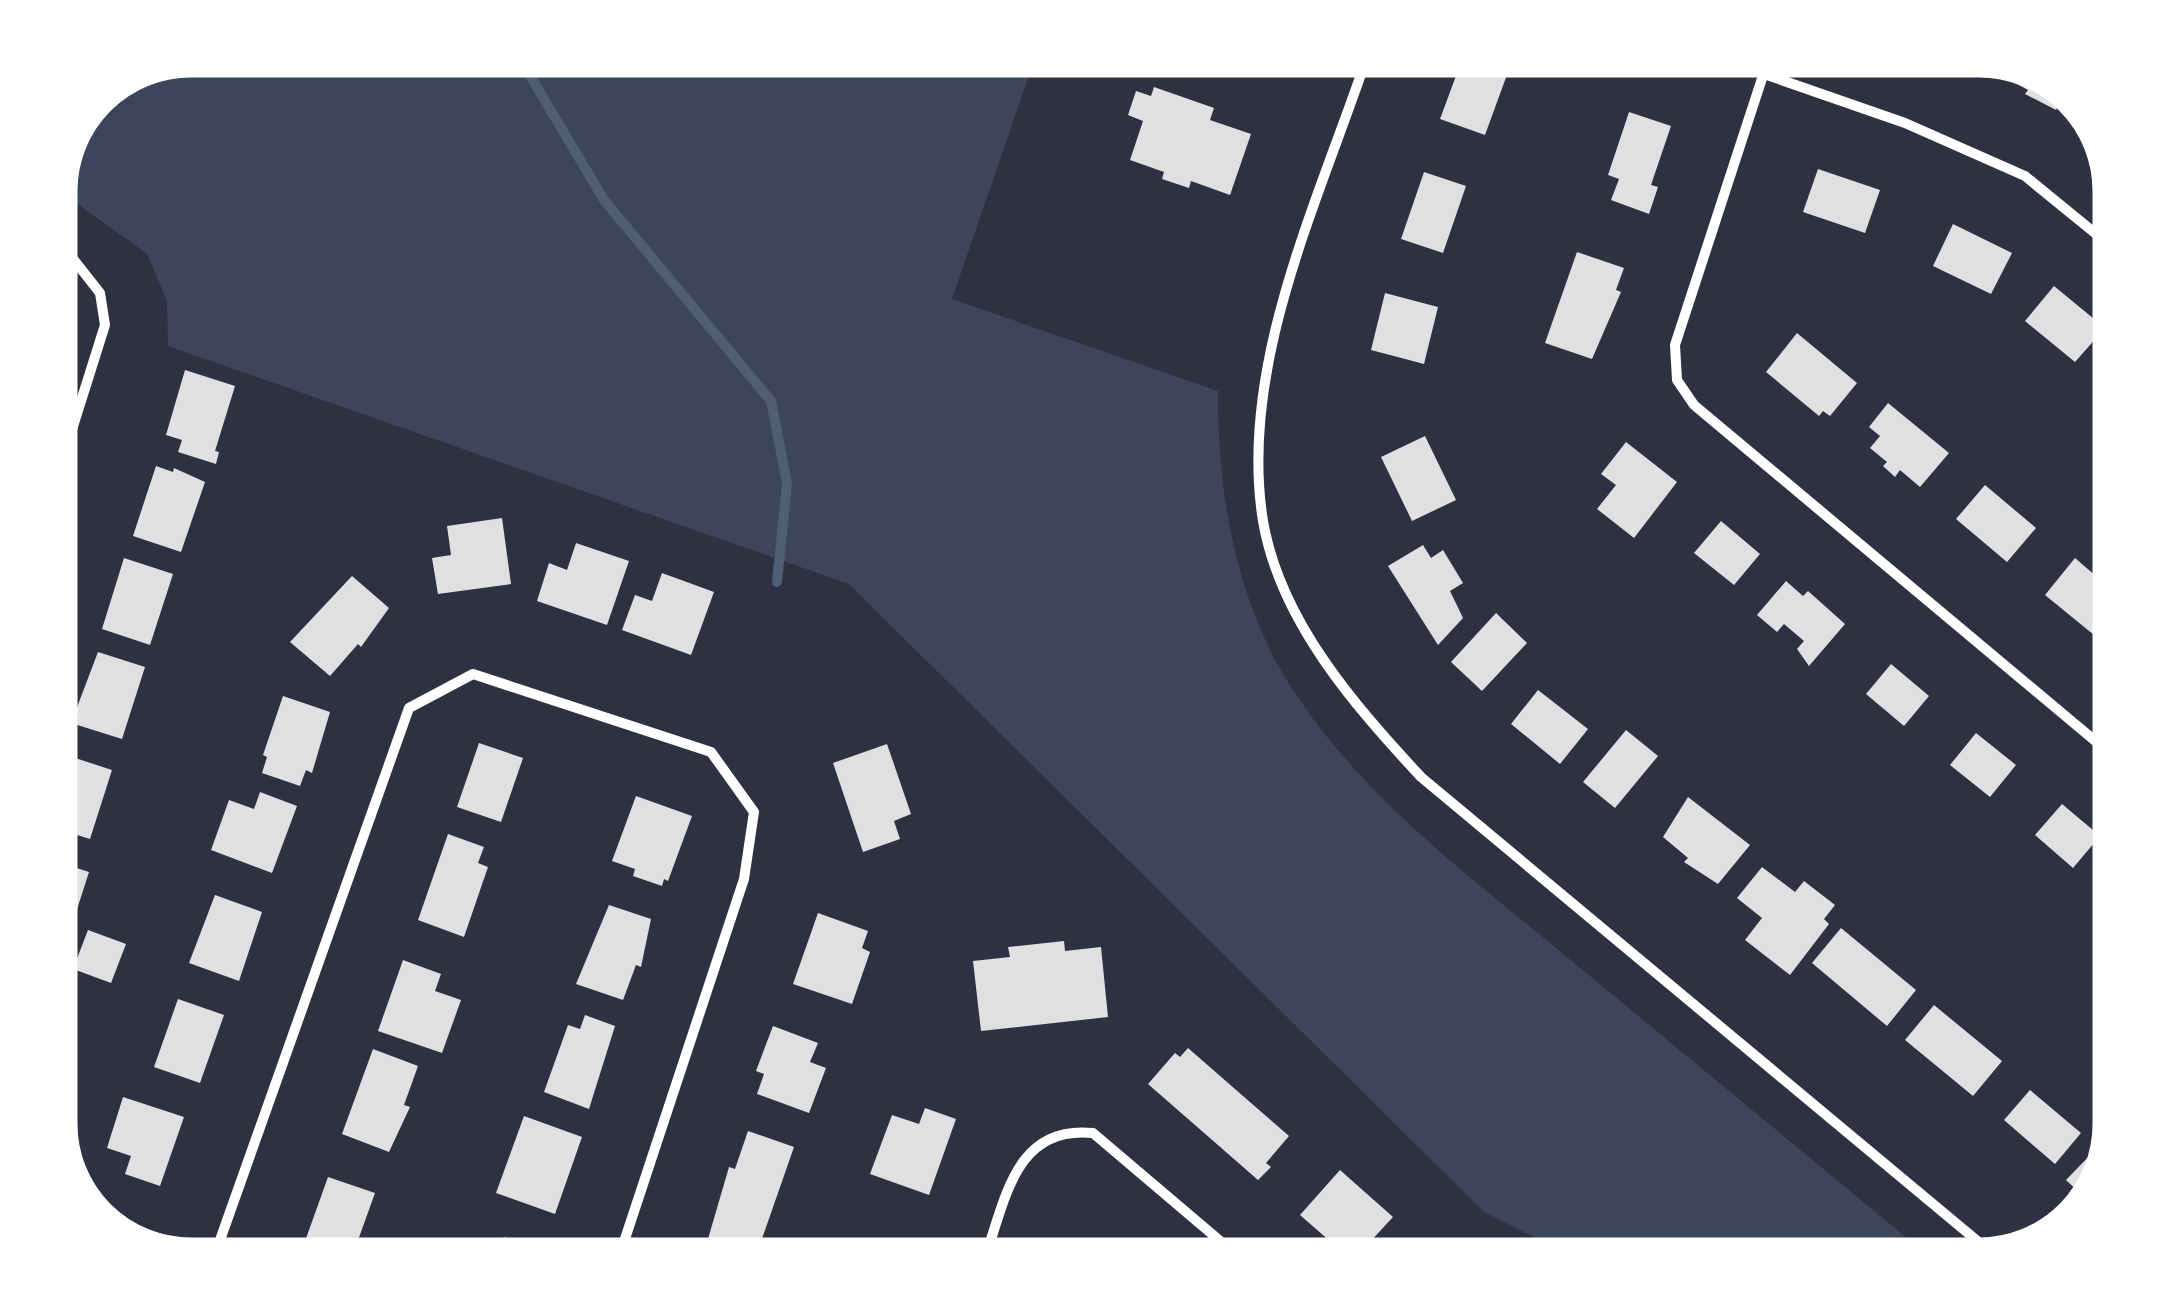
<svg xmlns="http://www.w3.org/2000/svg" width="2170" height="1315" font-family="'PT Sans',sans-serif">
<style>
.green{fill:#3c4559}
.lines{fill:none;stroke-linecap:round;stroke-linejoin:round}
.stream{stroke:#4f5d75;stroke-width:10}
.building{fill:#e0e0e3}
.minor{stroke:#fff;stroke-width:10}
.rim{fill:none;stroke:#fff;stroke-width:5}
</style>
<rect width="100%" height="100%" fill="#2d3142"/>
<path class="green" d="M192 57 1035 58 952 299 1218 391C1218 492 1234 594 1288 682 1359 796 1471 877 1573 962 1692 1060 1811 1159 1930 1257H1574L1484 1212 849 584 168 346 167 301 147 254 58 190V183L97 96Z"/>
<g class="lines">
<path class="stream" d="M519 57 604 200 771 401 787 483 777 582"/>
</g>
<path class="building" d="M1463 57 1508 72 1485 135 1440 119Z
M1977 57 2046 76 2091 120 2059 104 2056 110 2025 94 2028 90 1975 61Z
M1154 87 1214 108 1210 120 1251 134 1230 195 1191 181 1189 188 1162 179 1164 172 1130 160 1143 121 1128 115 1136 91 1151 96Z
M1629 112 1671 126 1651 185 1658 187 1649 214 1611 200 1619 179 1608 175Z
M1818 169 1880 190 1865 233 1803 212Z
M1424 172 1466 186 1443 253 1401 239Z
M1953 224 2012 253 1991 294 1933 266Z
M1577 252 1624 268 1616 290 1621 292 1592 359 1545 343Z
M2054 286 2105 328 2075 362 2025 321Z
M1385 293 1438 307 1424 364 1371 350Z
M1797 333 1857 383 1830 416 1823 411 1819 416 1766 372Z
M185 370 235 386 215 451 219 452 216 464 178 452 182 440 166 435Z
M1888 403 1949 453 1920 487 1900 470 1895 477 1883 466 1887 462 1870 448 1880 436 1869 427Z
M1425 436 1456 500 1412 521 1381 457Z
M1626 442 1677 482 1634 538 1597 509 1616 485 1601 474Z
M156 466 173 472 174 468 205 482 181 552 133 536Z
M1985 485 2036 528 2007 562 1956 519Z
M502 518 511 584 438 594 432 558 451 555 447 526Z
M1721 521 1760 554 1734 585 1694 553Z
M576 543 629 561 607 625 537 601 549 563 567 570Z
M1423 545 1431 558 1443 550 1463 583 1450 591 1463 618 1438 645 1388 566Z
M124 558 173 574 150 645 102 629Z
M2075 558 2112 590V613L2094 635 2045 595Z
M662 573 714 592 691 655 622 630 635 595 652 601Z
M352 576 389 608 361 647 358 644 330 676 290 642Z
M1786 581 1803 596 1808 591 1845 624 1809 666 1797 649 1804 641 1784 624 1777 632 1757 615Z
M1496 613 1527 643 1482 691 1451 662Z
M98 652 145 667 122 739 71 723Z
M1891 664 1929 696 1904 726 1866 694Z
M1538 690 1588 729 1560 764 1511 724Z
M283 696 330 712 312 773 306 770 300 786 262 773 267 757 263 755Z
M1626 730 1658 756 1615 808 1583 782Z
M1976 733 2016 765 1990 797 1950 765Z
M479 743 523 758 501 822 457 807Z
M887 744 911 814 894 821 900 839 863 852 833 763Z
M66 755 112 770 90 839 58 829V781Z
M260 792 297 806 272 873 211 850 229 800 254 809Z
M636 796 692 816 668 881 664 879 662 886 633 876 635 869 612 861Z
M1688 797 1750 845 1718 884 1684 862 1688 858 1663 837Z
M2062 804 2100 836 2073 868 2035 835Z
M448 834 484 847 478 863 488 867 464 937 418 920Z
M58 862 89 872 64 950 58 948Z
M1762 867 1795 892 1804 881 1835 905 1824 919 1829 924 1790 975 1745 940 1762 918 1737 898Z
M215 895 262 912 239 981 189 963Z
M609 905 651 919 641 967 636 965 623 1000 576 984Z
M818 913 868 931 862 948 870 952 852 1004 793 984Z
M1841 928 1916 990 1887 1026 1812 963Z
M88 930 126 944 111 983 73 969Z
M1064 941 1065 951 1101 947 1108 1017 981 1031 973 961 1010 957 1008 947Z
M403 960 441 974 435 991 461 1000 442 1053 378 1031Z
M178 999 224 1015 200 1083 154 1067Z
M1934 1005 2002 1061 1973 1096 1905 1040Z
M585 1015 615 1026 589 1109 544 1092 568 1025 580 1029Z
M773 1026 818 1043 810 1062 826 1068 809 1113 757 1094 764 1074 756 1071Z
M1188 1048 1289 1136 1266 1163 1271 1167 1258 1180 1148 1084 1175 1053 1180 1057Z
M373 1049 418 1066 404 1105 410 1107 389 1152 342 1134Z
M2030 1090 2081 1133 2055 1164 2004 1120Z
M123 1097 184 1117 160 1186 125 1174 131 1156 107 1148Z
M925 1108 956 1119 929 1195 870 1174 892 1115 919 1124Z
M524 1116 582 1137 555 1214 496 1193Z
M748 1131 794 1147 756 1256 708 1239 729 1167 735 1169Z
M2106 1147 2094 1191 2086 1199 2066 1180 2094 1151 2099 1155Z
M1340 1170 1393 1217 1356 1257H1348L1300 1215Z
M328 1177 375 1193 352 1257 304 1244Z
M113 1228 145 1240 143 1244 124 1239Z
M504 1237 541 1250 538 1257H497Z
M1423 1241 1445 1257H1410Z
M1076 1247 1104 1257H1072Z
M470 1248 497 1257H467Z"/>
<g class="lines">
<path class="minor" d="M1367 57C1318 202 1238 367 1263 521 1280 621 1355 706 1421 777L1993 1254
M1715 57 1905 123 2025 176 2112 247
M1769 57 1675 345 1677 380 1694 405 2112 755
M58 252 74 260 100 293 105 325 58 474
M214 1257 409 708 473 674 711 752 754 812 744 879 619 1257
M985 1257C1006 1199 1015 1125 1093 1133L1239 1257"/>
</g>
<path d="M0 0H2170V1315H0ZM191 75H1979A116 116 0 0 1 2095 191V1124A116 116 0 0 1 1979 1240H191A116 116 0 0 1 75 1124V191A116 116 0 0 1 191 75Z" fill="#fff" fill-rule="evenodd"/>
<path class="rim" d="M191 75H1979A116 116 0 0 1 2095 191V1124A116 116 0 0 1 1979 1240H191A116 116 0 0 1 75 1124V191A116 116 0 0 1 191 75Z"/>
</svg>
